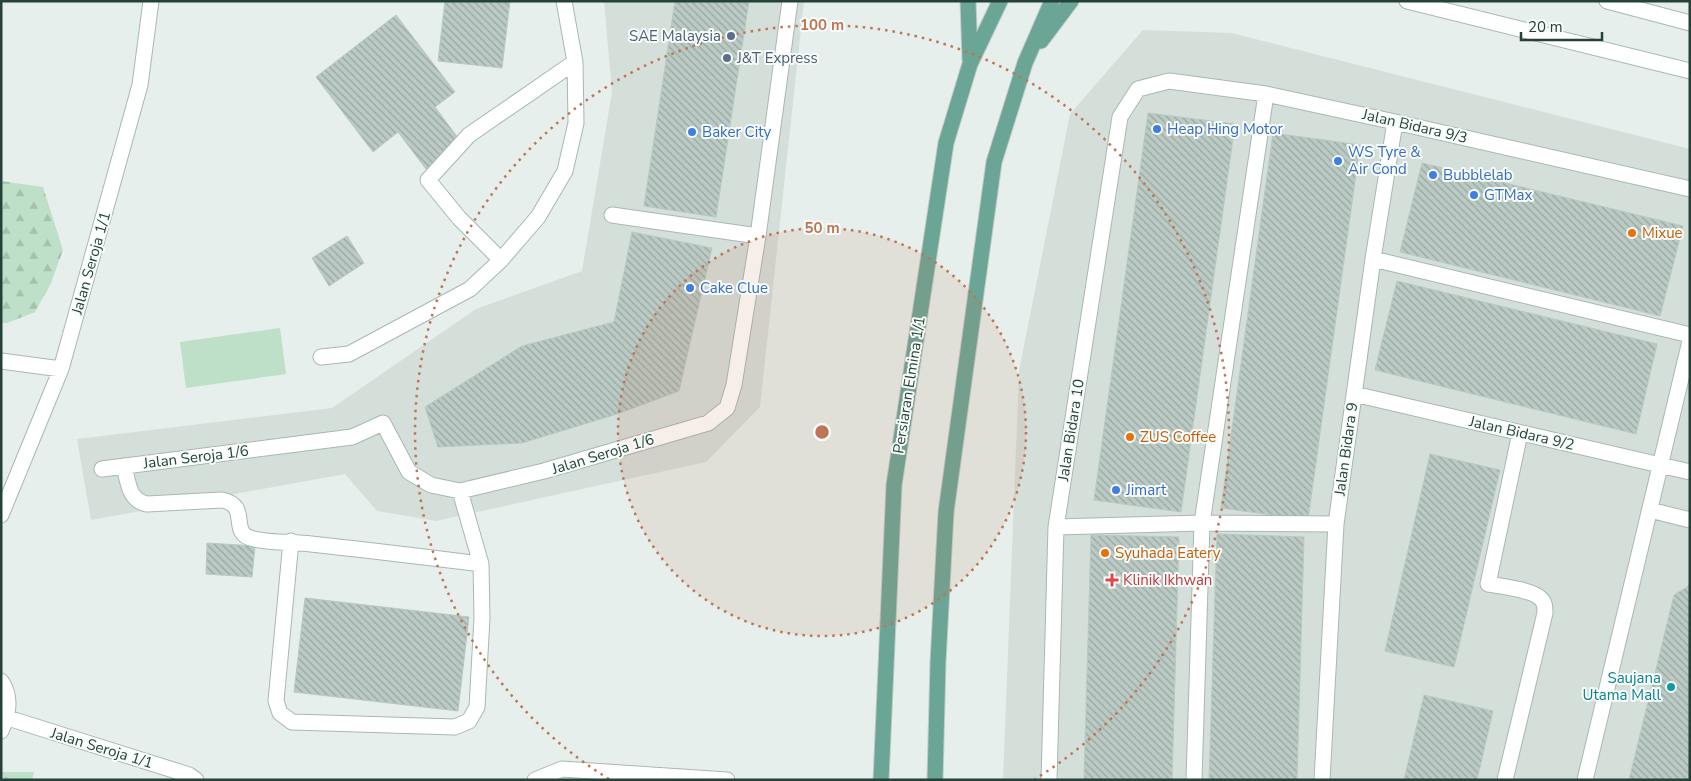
<svg xmlns="http://www.w3.org/2000/svg" width="1691" height="781" font-family="'Nunito Sans',sans-serif">
<style>
.built{fill:#d4dfda}
.grass{fill:#bfe0c8}
.forest{fill:url(#forest-firs)}
.building{fill:url(#building-back-hatch);stroke:#b8c9c2}
.lines{fill:none;stroke-linecap:round;stroke-linejoin:round}
.minor-casing{stroke:#a8b8b2;stroke-width:17}
.major-casing{stroke:#c2cac8;stroke-width:17}
.minor{stroke:#fff;stroke-width:15}
.major{stroke:#6aa596;stroke-width:15}
.ring{fill:none;stroke:#c07456;stroke-width:2.5;stroke-dasharray:2.5 5}
.service-dot{fill:#5c6f8a;stroke:#f7fbf9;stroke-width:2}
.shop-dot{fill:#3f7fe0;stroke:#f7fbf9;stroke-width:2}
.food-dot{fill:#e8710a;stroke:#f7fbf9;stroke-width:2}
.health-dot{fill:#e0444e;stroke:#f7fbf9;stroke-width:2}
.culture-dot{fill:#0f9aa8;stroke:#f7fbf9;stroke-width:2}
.labels{text-anchor:middle;stroke-width:4;stroke-linejoin:round;paint-order:stroke}
.service-label{font-size:15px;fill:#4e5e75;stroke:#f7fbf9;text-anchor:end}
.street-label{font-size:15px;fill:#24423a;stroke:#f7fbf9}
.shop-label{font-size:15px;fill:#366cbe;stroke:#f7fbf9;text-anchor:start}
.food-label{font-size:15px;fill:#c56008;stroke:#f7fbf9;text-anchor:start}
.health-label{font-size:15px;fill:#be3a42;stroke:#f7fbf9;text-anchor:start}
.culture-label{font-size:15px;fill:#0d838f;stroke:#f7fbf9;text-anchor:end}
.centre{fill:#c07456;stroke:#f7fbf9;stroke-width:2.5}
.ring-label{font-size:15px;text-anchor:middle;font-weight:bold;fill:#c07456;stroke:#f7fbf9;stroke-width:4;stroke-linejoin:round;paint-order:stroke}
</style>
<defs>
<pattern id="forest-firs" width="22" height="20" patternUnits="userSpaceOnUse" patternTransform="scale(1.25)"><rect width="22" height="20" fill="#bfe0c8"/><path d="M5 1l3.5 6h-7zM16 11l3.5 6h-7z" fill="#a4c1ad"/></pattern>
<pattern id="building-back-hatch" width="6" height="6" patternUnits="userSpaceOnUse" patternTransform="scale(1.25)"><rect width="6" height="6" fill="#bbcac4"/><path d="M-1 5l2 2M0 0l6 6M5-1l2 2" fill="none" stroke="#98a6a0"/></pattern>
</defs>
<rect width="100%" height="100%" fill="#e6efeb"/>
<path class="built" d="M604 1H804L760 407 706 462 436 521 377 511 345 474 91 520 77 439 332 408 476 309 582 271 612 92Z
M1143 30 1231 33 1690 149V780H1003L1019 371 1070 114Z"/>
<path class="grass" d="M280 328 286 374 186 388 180 342Z"/>
<path class="forest" d="M1 181 43 187 63 250 51 283 35 312 7 323H1Z
M1 772H34L32 780H1Z"/>
<path class="building" d="M445 1H510L502 68 438 61Z
M675 1H749L716 217 644 206Z
M396 15 455 92 435 107 461 142 426 169 398 132 373 152 316 77Z
M1148 113 1235 124 1181 512 1094 500Z
M1273 133 1360 145 1308 520 1221 508Z
M1422 163 1683 226 1660 316 1400 252Z
M632 232 712 248 679 391 617 414 522 443 438 447 425 407 522 346 614 322Z
M347 236 364 263 329 286 312 258Z
M1397 281 1657 344 1636 434 1375 370Z
M1430 454 1500 470 1454 667 1385 651Z
M1217 534 1304 537 1297 780H1209Z
M1091 535 1179 537 1172 780H1084Z
M207 543 255 546 252 577 206 574Z
M1690 585V780H1629L1674 595Z
M305 598 469 617 458 711 294 692Z
M1424 695 1493 711 1477 780H1404Z"/>
<g class="lines">
<defs>
<path id="minor" d="M1407 1 1690 71
M1607 1 1690 23
M612 215 758 236
M1373 259 1690 335
M501 260 459 218 428 180 469 135 575 62
M321 357 349 354 470 289 501 260 538 217 565 171 576 123 575 62 564 1
M1 361 61 369
M1354 394 1690 472
M124 466C128 482 129 501 147 504L222 500C252 506 227 534 254 539 270 543 294 542 311 544 368 550 424 557 481 564L460 491
M102 469 352 437 383 423 409 472 431 485 460 491 544 471 708 423 727 408 734 385 758 236 790 1
M1650 510 1690 520
M1 515 61 369 140 85 151 1
M1056 527 1202 523 1336 524
M291 541 276 701 280 713 292 722 455 727 469 721 477 707 482 618 481 564
M1 681C12 697 9 714 1 731
M8 718 189 775 196 780
M535 780 562 769 727 780
M1049 780 1056 527 1120 117 1138 89 1169 81 1266 94 1395 122 1690 189
M1194 780 1202 523 1266 94
M1322 780 1336 524 1373 259 1395 122
M1505 780 1545 613C1545 607 1545 602 1540 598 1532 590 1500 586 1488 584L1520 433
M1585 780 1690 341"/>
<path id="major" d="M968 1 970 60
M1041 41 1071 1
M881 780 894 485 946 143 970 64 1000 1
M935 780 938 662 946 512 994 162 1025 63 1052 1"/>
</defs>
<use href="#minor" class="minor-casing"/>
<use href="#major" class="major-casing"/>
<use href="#minor" class="minor"/>
<use href="#major" class="major"/>
</g>
<circle cx="822" cy="432" r="204" fill="#c07456" fill-opacity=".12"/>
<g class="ring">
<circle cx="822" cy="432" r="204"/>
<path d="M609 779A407 407 0 1 1 1035 779"/>
</g>
<g class="service-dot">
<circle cx="731" cy="36" r="5"/>
<circle cx="727" cy="58" r="5"/>
</g>
<g class="shop-dot">
<circle cx="1157" cy="129" r="5"/>
<circle cx="692" cy="132" r="5"/>
<circle cx="1338" cy="161" r="5"/>
<circle cx="1433" cy="175" r="5"/>
<circle cx="1474" cy="195" r="5"/>
<circle cx="690" cy="288" r="5"/>
<circle cx="1116" cy="490" r="5"/>
</g>
<g class="food-dot">
<circle cx="1632" cy="233" r="5"/>
<circle cx="1130" cy="437" r="5"/>
<circle cx="1105" cy="553" r="5"/>
</g>
<path class="health-dot" d="M1109.5 572.5h5v5h5v5h-5v5h-5v-5h-5v-5h5z"/>
<circle class="culture-dot" cx="1671" cy="687" r="5"/>
<g class="labels">
<g class="service-label">
<text x="721" y="41">SAE Malaysia</text>
<text x="737" y="63" text-anchor="start">J&amp;T Express</text>
</g>
<g class="street-label">
<text transform="translate(1415 126) rotate(13)" y="5">Jalan Bidara 9/3</text>
<text transform="translate(91 263) rotate(-74)" y="5">Jalan Seroja 1/1</text>
<text transform="translate(909 385) rotate(-81)" y="5">Persiaran Elmina 1/1</text>
<text transform="translate(1071 430) rotate(-81)" y="5">Jalan Bidara 10</text>
<text transform="translate(1522 433) rotate(13)" y="5">Jalan Bidara 9/2</text>
<text transform="translate(1346 449) rotate(-82)" y="5">Jalan Bidara 9</text>
<text transform="translate(603 454) rotate(-17)" y="5">Jalan Seroja 1/6</text>
<text transform="translate(196 457) rotate(-7)" y="5">Jalan Seroja 1/6</text>
<text transform="translate(102 748) rotate(17)" y="5">Jalan Seroja 1/1</text>
</g>
<g class="shop-label">
<text x="1167" y="134">Heap Hing Motor</text>
<text x="702" y="137">Baker City</text>
<text x="1348" y="157">WS Tyre &amp;<tspan x="1348" dy="17">Air Cond</tspan></text>
<text x="1443" y="180">Bubblelab</text>
<text x="1484" y="200">GTMax</text>
<text x="700" y="293">Cake Clue</text>
<text x="1126" y="495">Jimart</text>
</g>
<g class="food-label">
<text x="1642" y="238">Mixue</text>
<text x="1140" y="442">ZUS Coffee</text>
<text x="1115" y="558">Syuhada Eatery</text>
</g>
<g class="health-label">
<text x="1123" y="585">Klinik Ikhwan</text>
</g>
<g class="culture-label">
<text x="1661" y="683">Saujana<tspan x="1661" dy="17">Utama Mall</tspan></text>
</g>
</g>
<circle cx="822" cy="432" r="8" class="centre"/>
<g class="ring-label">
<text x="822" y="30">100 m</text>
<text x="822" y="233">50 m</text>
</g>
<rect width="1691" height="781" fill="none" stroke="#24423a" stroke-width="5"/>
<path d="M1521 32v8h81v-8" fill="none" stroke="#24423a" stroke-width="2.5"/>
<text x="1528" y="32" font-size="15" fill="#24423a" stroke="#f7fbf9" stroke-width="4" paint-order="stroke">20 m</text>
</svg>
